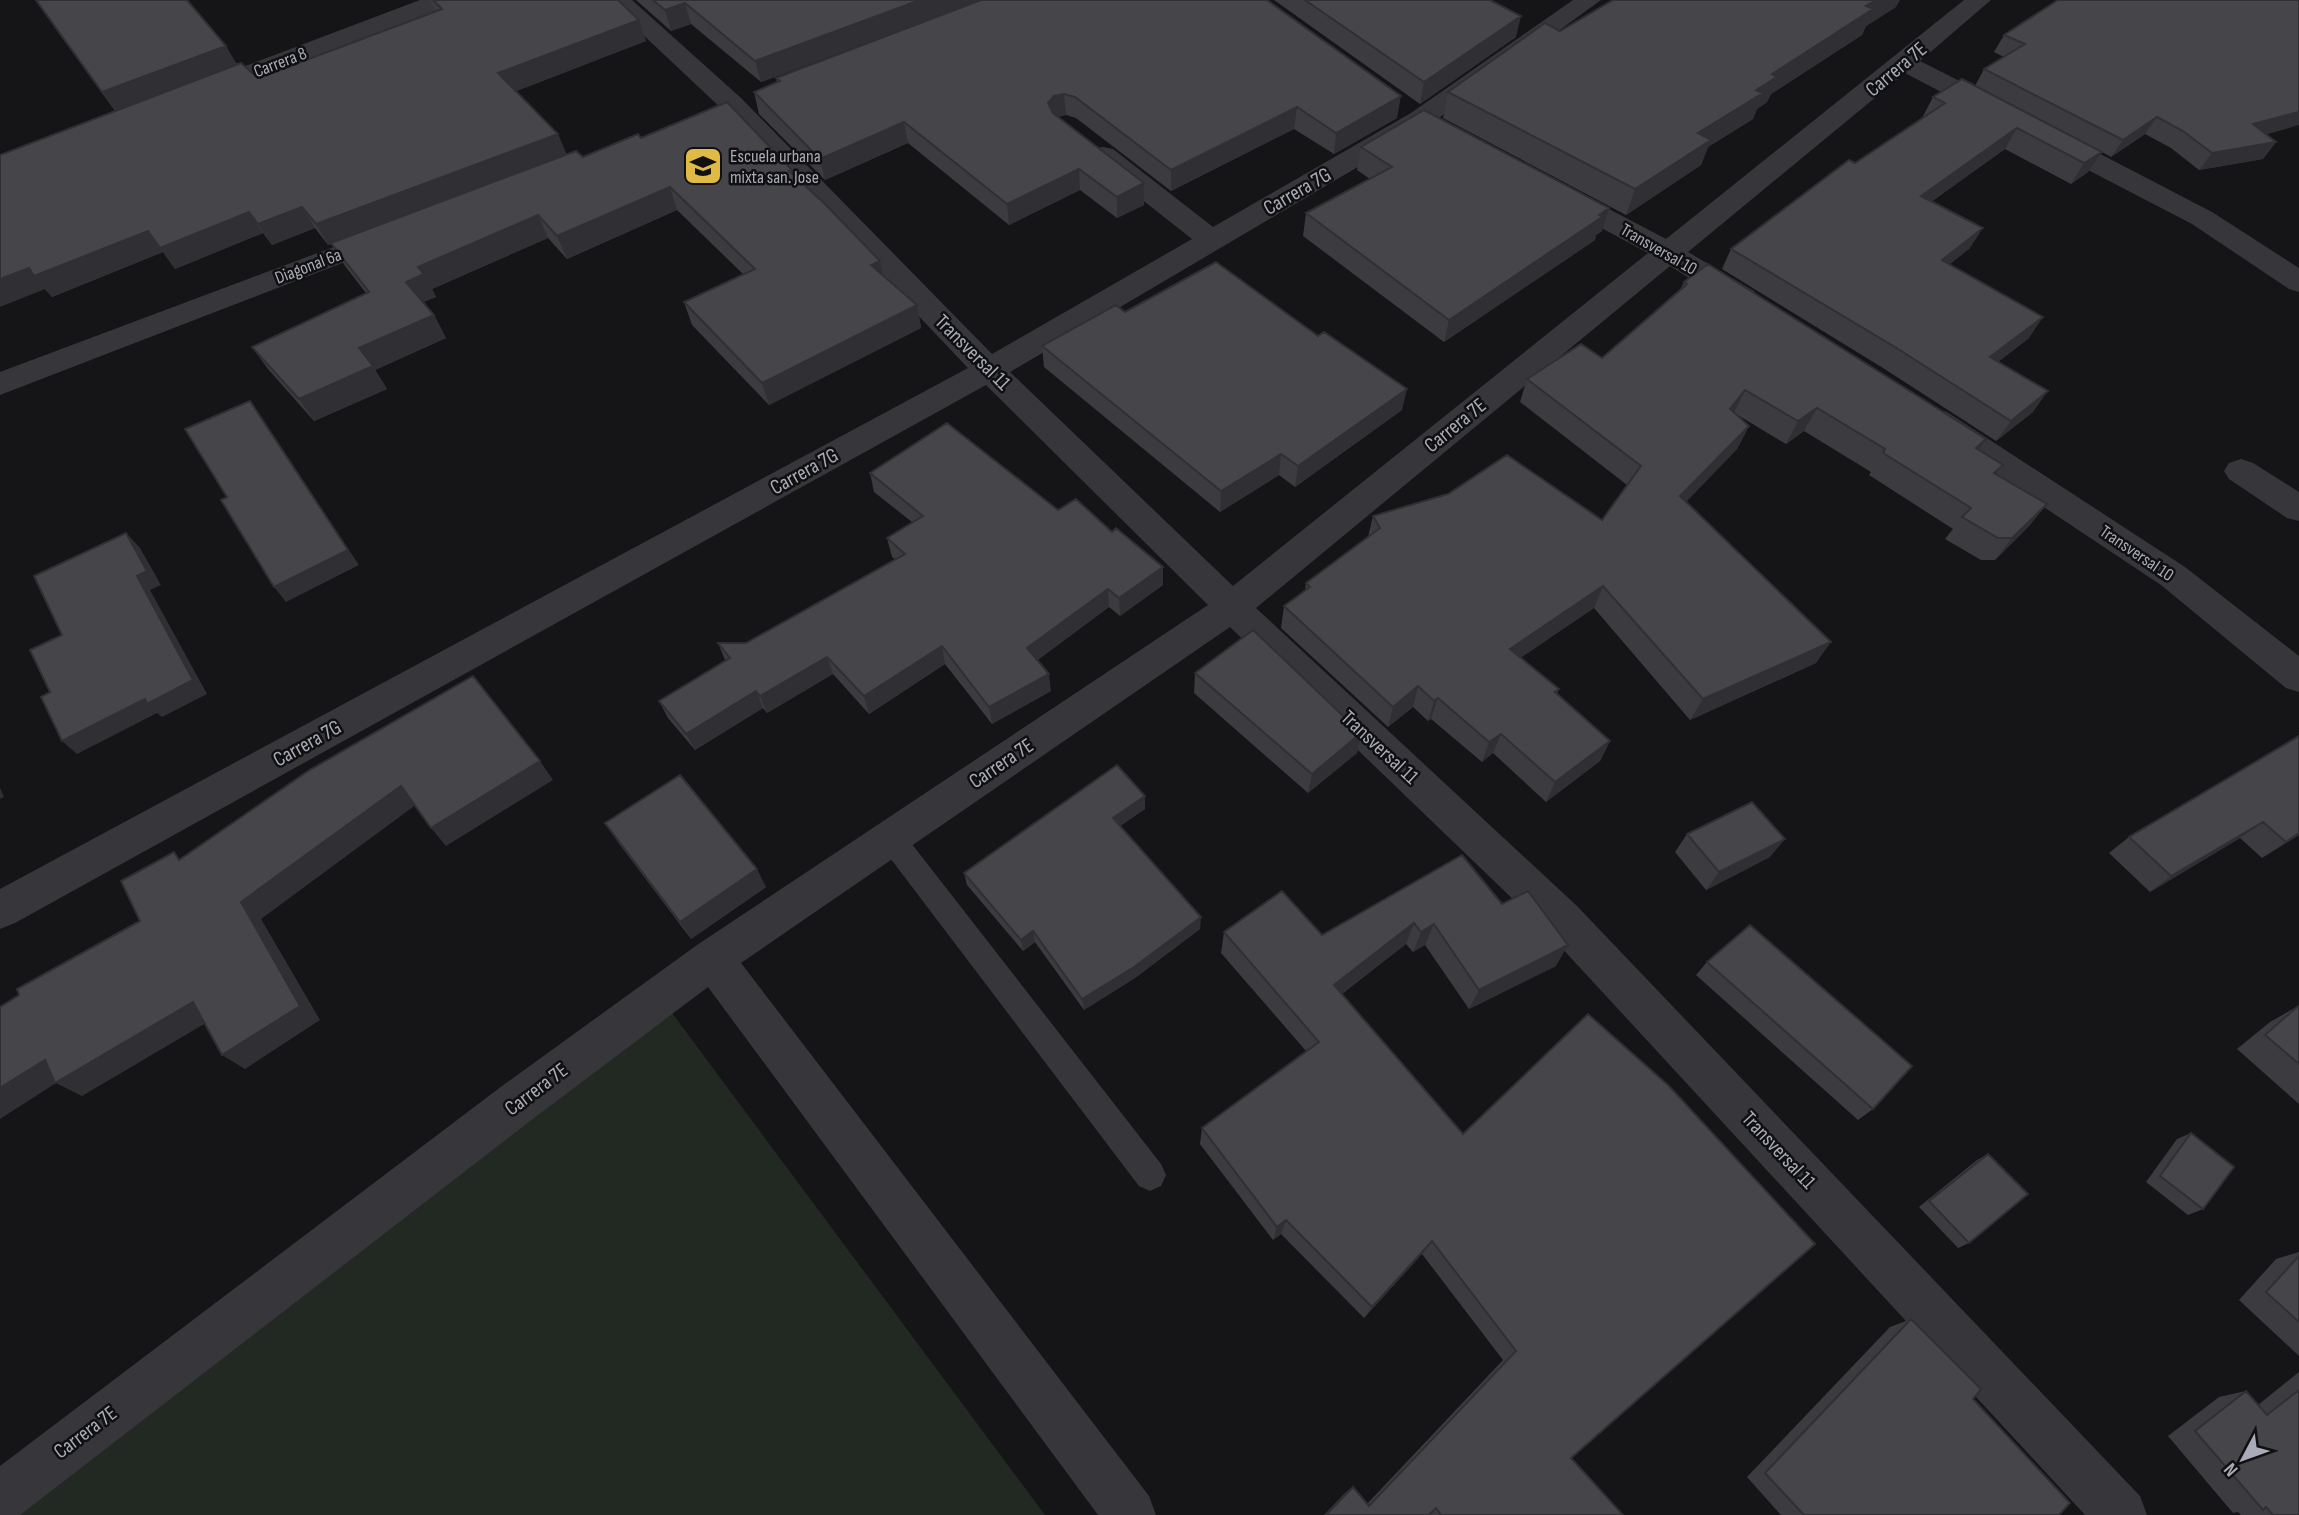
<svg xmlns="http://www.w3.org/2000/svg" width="2299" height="1515" font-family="'Sofia Sans Condensed',sans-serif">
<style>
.green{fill:#222923}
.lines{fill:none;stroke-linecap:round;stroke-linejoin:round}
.service{fill:#37373b;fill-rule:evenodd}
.minor{fill:#37373b;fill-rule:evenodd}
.wall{fill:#3b3b40}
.shaded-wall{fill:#303034}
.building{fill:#45454a;stroke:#303034;stroke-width:2}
.labels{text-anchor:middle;stroke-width:5;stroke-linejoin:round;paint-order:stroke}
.far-street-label{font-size:18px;fill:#a9abb6;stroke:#101012}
.far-poi-label{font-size:18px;fill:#a9abb6;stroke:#101012;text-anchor:start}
.street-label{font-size:21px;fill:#a9abb6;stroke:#101012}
</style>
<rect width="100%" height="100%" fill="#151517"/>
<path class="green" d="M669 1009 1045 1515H0Z"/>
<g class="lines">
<path class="service" d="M891 826 901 830 1161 1164 1166 1175 1161 1186 1150 1191 1139 1186 881 846 877 838 881 830Z"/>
<path class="minor" d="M420 0H454L451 5 213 97 204 99 195 97 191 91 195 85Z
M606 0H632L741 98 992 354 1192 239 1093 161 1089 155 1093 149 1103 147 1113 149 1213 227 1411 113 1573 0H1601L1429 125 1010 372 1233 586 1648 253 1551 201 1547 195 1551 189 1561 186 1571 189 1666 239 1964 0H1991L1920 61 2007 105 2011 111 2007 117 1998 119 1989 117 1905 73 1688 252 1754 291 1758 298 1754 305 1743 308 1732 305 1670 266 1256 608 1577 906 2140 1496 2147 1515H2085L1547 932 1230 627 741 963 1149 1496 1156 1515H1098L708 987 534 1118 20 1515H0V1466L502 1086 697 945 1208 605 986 385 15 923 0 929V889L968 368 723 110Z
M2048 130 2058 132 2212 212 2299 268V292L2289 289 2192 224 2038 144 2035 138 2038 132Z
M387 227 397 230 401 236 397 242 0 395V372Z
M1936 409 1947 412 2185 567 2299 656V692L2286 688 2161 585 1925 428 1920 420 1925 412Z
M2241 459 2253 463 2299 492V521L2287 518 2229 479 2224 471 2229 463Z"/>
</g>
<path class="wall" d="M35 0H187L237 64 258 78 435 11 430 0H618L639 20 646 41 516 91 567 155 583 157 641 138 792 170 794 176 880 261 882 275 917 305 921 328 769 405 692 325 684 302 743 274 677 210 567 259 548 238 432 289 436 297 423 302 434 315 446 338 375 370 387 389 314 421 268 369 252 347 366 293 345 266 332 244 328 245 315 228 272 245 263 233 175 269 163 252 52 297 45 289 115 111Z
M636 0H980L761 82 691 24 671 31Z
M981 0 1397 118 1334 154 1294 129 1171 191 1076 118 1066 115 1058 117 1144 205 1117 218 1080 190 1009 225 908 143 825 180 759 114 754 92 777 83 776 78Z
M1274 0H1490L1516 37 1420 104Z
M1896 7 1866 26 1862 35 1771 94 1767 102 1757 109 1753 119 1708 147 1701 165 1626 215 1443 118 1448 92Z
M2004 35 2266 134 2276 142 2263 159 2199 170 2171 148 2145 134 2111 157 2102 152 2088 172 2071 184 2005 149 1931 202 1970 248 1950 264 2029 338 1998 362 2033 412 1996 441 1883 368 1722 269 1731 249 1922 118 1933 97 1975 86 1984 69 2004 57 1994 52Z
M1361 147 1602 231 1596 235 1595 240 1444 342 1303 236 1306 213 1370 179 1357 170Z
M1684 282 1979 450 1996 475 2047 504 2029 526 1995 560H1981L1945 539 1953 529 1869 475 1871 472 1804 431 1786 444 1736 414 1749 426 1737 449 1686 502 1816 663 1690 720 1594 608 1521 657 1559 689 1557 694 1610 741 1600 761 1546 802 1493 753 1482 762 1431 719 1428 721 1413 707 1388 727 1281 628 1284 606 1305 591 1306 583 1368 537 1373 516 1602 520 1627 485 1520 402 1527 379 1602 358 1680 290Z
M1125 312 1402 410 1295 487 1279 475 1220 512 1044 367 1042 346Z
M870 473 1058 510 1163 585 1120 616 1109 607 1037 660 1051 691 992 724 945 664 869 714 833 674 767 713 763 708 695 750 668 718 659 701 725 660 718 643H746L895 559 892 557 887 538 912 522 874 492Z
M1195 673 1361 733 1357 753 1308 793 1194 693Z
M2299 736V835L2262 858 2240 838 2150 892 2109 853 2129 837Z
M1145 796V809L1120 826 1200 929 1135 978 1084 1010 1035 942 1023 951 967 885 964 873Z
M605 823 766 887 691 939 617 841Z
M1687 834 1770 857 1706 890 1675 852Z
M1502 904 1556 966 1469 1009 1425 945 1413 952 1406 944 1342 994 1571 1458 1623 1515H1324L1346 1492 1353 1487 1367 1504 1503 1360 1422 1254 1364 1318 1281 1234 1273 1240 1200 1144 1202 1128 1306 1051 1221 953 1224 932 1322 935Z
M1707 962 1873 1109 1858 1120 1696 975Z
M2298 1006 2299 1007V1104L2237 1049 2270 1022Z
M2191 1133 2203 1209 2188 1215 2146 1182 2177 1139Z
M1988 1154 1969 1243 1958 1248 1919 1207 1977 1160Z
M2299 1252V1356L2239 1300 2276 1259Z
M1911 1319 1973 1399 2059 1515H1781L1747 1477 1890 1327Z
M2299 1372V1515H2241L2238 1512 2233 1513 2168 1436 2219 1397 2246 1391 2258 1405Z"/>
<path class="shaded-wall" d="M920 0H980L761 82 755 61Z
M1877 0H1900L1896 7 1866 26 1862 35 1771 94 1767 102 1757 109 1753 119 1708 147 1701 165 1626 215 1635 189 1698 133 1756 90 1772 74 1866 6Z
M685 3 691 24 671 31 665 10Z
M1521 16 1516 37 1420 104 1424 82Z
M639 20 646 41 507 95 498 73Z
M226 46 238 66 116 113 102 92Z
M1064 94 1066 115 1055 117 1048 103 1054 96Z
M1401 96 1397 118 1334 154 1336 133Z
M1297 107 1294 129 1171 191V170Z
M2299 112V125L2240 142 2253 124Z
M2157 117 2145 134 2111 157 2123 140Z
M904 122 908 143 825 180 820 159Z
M2017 128 2005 149 1909 217 1921 196Z
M558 134 567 155 328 245 316 224Z
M2276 142 2263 159 2199 170 2212 153Z
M2102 152 2088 172 2071 184 2084 163Z
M1079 169 1080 190 1009 225 1007 204Z
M1144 183V205L1117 218V197Z
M670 187 677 210 567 259 557 236Z
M302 207 315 228 272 245 258 224Z
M1609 208 1602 231 1596 235 1595 240 1444 342 1449 320Z
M249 212 263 233 175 269 163 252 52 297 45 289 0 307V279L29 268 148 231Z
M538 215 548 238 432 289 436 297 419 304 406 282 418 267Z
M1983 228 1970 248 1930 280 1942 260Z
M880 261 884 283 871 265Z
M917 305 921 328 769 405 762 383Z
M434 315 446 338 375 370 387 389 314 421 299 399 359 348Z
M2043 317 2029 338 1977 378 1990 357Z
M1407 389 1402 410 1295 487 1298 466Z
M1745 390 1734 413 1730 409Z
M2048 391 2033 412 1996 441 2011 421Z
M250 401 359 565 286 602 274 587Z
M1817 408 1804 431 1786 444 1798 421Z
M1749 426 1737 449 1670 518 1680 496Z
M1986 439 1970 462 1976 448Z
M1281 454 1279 475 1220 512 1221 491Z
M2047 504 2029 526 1995 560 2012 538Z
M126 533 140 548 161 585 150 590 207 694 162 717 157 713 77 754 62 741 137 576Z
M1163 567V585L1120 616 1119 598Z
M1603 586 1594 608 1503 670 1510 649Z
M1108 589 1109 607 1030 666 1027 648Z
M1831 642 1816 663 1690 720 1703 699Z
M942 646 945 664 869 714 864 696Z
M827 657 833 674 767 713 760 696Z
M1049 674 1051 691 992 724 989 707Z
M1418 686 1413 707 1388 727 1393 707Z
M756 691 763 708 695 750 686 734Z
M1438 698 1431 719 1428 721 1434 701Z
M1361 733 1357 753 1308 793 1312 774Z
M1501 734 1493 753 1482 762 1489 742Z
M1610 741 1600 761 1546 802 1555 782Z
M540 761 553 780 446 846 431 828Z
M401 786 417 804 261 919 320 1020 245 1069 222 1055 241 902Z
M0 788 4 797 0 799Z
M1145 796V809L1113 831V818Z
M2263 822 2240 838 2150 892 2171 876Z
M2299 833V835L2262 858 2286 842Z
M1785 839 1770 857 1706 890 1719 872Z
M757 869 766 887 691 939 680 922Z
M1201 917 1200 929 1135 978 1084 1010 1082 999Z
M1414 923 1406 944 1328 1004 1334 985Z
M1434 924 1425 945 1413 952 1421 932Z
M1033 931 1035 942 1023 951 1021 940Z
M1568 945 1556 966 1469 1009 1479 990Z
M193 1002 216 1017 82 1096 56 1083 0 1119V1088L45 1060Z
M1286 1220 1281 1234 1273 1240 1277 1227Z
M1432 1241 1422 1254 1364 1318 1372 1307Z"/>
<path class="building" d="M36 0H187L226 46 102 92Z
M433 0H618L639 20 498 73 558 134 316 224 302 207 258 224 249 212 160 248 148 231 34 276 29 268 0 279V155L241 63 258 78 442 9Z
M653 0H920L755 61 685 3 665 10Z
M981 0H1267L1401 96 1336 133 1297 107 1171 170 1075 97 1064 94 1054 96 1048 103 1053 113 1144 183 1117 197 1079 169 1007 204 904 122 820 159 754 92 780 81 776 78Z
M1305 0H1490L1521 16 1424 82Z
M1613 0H1877L1866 6 1873 9 1772 74 1777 77 1756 90 1763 93 1698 133 1711 140 1635 189 1448 92 1545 23 1560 31Z
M2058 0H2299V112L2253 124 2276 142 2212 153 2183 131 2157 117 2123 140 1984 69 2025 44 2004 35Z
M1962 79 2102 152 2084 163 2017 128 1921 196 1983 228 1942 260 2043 317 1990 357 2048 391 2011 421 1895 347 1731 249 1849 160 1855 163 1945 103 1933 97Z
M727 102 792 170 789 171 825 204 880 261 871 265 917 305 762 383 684 302 755 269 670 187 557 236 538 215 418 267 424 274 406 282 434 315 359 348 373 366 299 399 252 347 369 292 331 243 576 151 583 157 638 134 641 138Z
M1424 110 1609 208 1599 215 1602 217 1449 320 1306 213 1392 167 1361 147Z
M1216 262 1318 336 1324 332 1407 389 1298 466 1281 454 1221 491 1042 346 1116 305 1125 312Z
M1708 264 1986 439 1976 448 2003 465 1994 473 2047 504 2012 538H1998L1962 517 1971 508 1883 453 1885 449 1817 408 1798 421 1745 390 1730 409 1749 426 1680 496 1831 642 1703 699 1603 586 1510 649 1559 689 1555 692 1610 741 1555 782 1501 734 1489 742 1438 698 1434 701 1418 686 1393 707 1284 606 1310 587 1306 583 1380 528 1373 516 1448 494 1507 455 1602 520 1641 466 1527 379 1581 344 1602 358 1687 284 1684 282Z
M250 401 348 550 274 587 221 500 227 497 185 429Z
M947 423 1058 510 1076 499 1112 532 1116 528 1163 567 1119 598 1108 589 1027 648 1049 674 989 707 942 646 864 696 827 657 760 696 756 691 686 734 659 701 730 658 718 643H746L905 554 887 538 923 516 870 473Z
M126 533 147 571 137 576 193 680 147 704 145 699 62 741 41 697 50 692 30 650 62 635 34 576Z
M1253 630 1361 733 1312 774 1195 673Z
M473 676 540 761 431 828 401 786 241 902 300 1006 222 1055 193 1002 55 1083 45 1060 0 1088V1007L19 995 17 989 140 921 121 881 174 852 179 860 308 771Z
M2299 736V833L2286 842 2263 822 2171 876 2129 837Z
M1117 765 1145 796 1113 818 1201 917 1134 967 1082 999 1033 931 1021 940 964 873Z
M680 775 757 869 680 922 605 823Z
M1752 802 1785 839 1719 872 1687 834Z
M1462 855 1502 904 1528 891 1568 945 1479 990 1434 924 1421 932 1414 923 1334 985 1463 1134 1588 1014 1669 1086 1815 1244 1571 1458 1623 1515H1441L1436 1508 1429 1515H1326L1353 1487 1369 1506 1516 1351 1432 1241 1372 1307 1286 1220 1277 1227 1202 1128 1319 1042 1224 932 1282 891 1322 935Z
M1750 925 1912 1066 1873 1109 1707 962Z
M2298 1006 2299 1007V1064L2265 1035Z
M2191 1133 2234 1167 2203 1209 2160 1176Z
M1988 1154 2028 1194 1969 1243 1929 1201Z
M2299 1256V1322L2266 1292Z
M1911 1319 1981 1389 1973 1399 2070 1503 2059 1515H1804L1765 1473Z
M2299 1390V1515H2273L2266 1507 2263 1510 2195 1431 2246 1391 2267 1415Z"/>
<defs>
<symbol id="school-square" viewBox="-11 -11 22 22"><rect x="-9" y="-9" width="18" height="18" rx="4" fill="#dfba45" stroke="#101012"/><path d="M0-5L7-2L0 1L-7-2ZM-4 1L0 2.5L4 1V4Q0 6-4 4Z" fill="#111"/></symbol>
</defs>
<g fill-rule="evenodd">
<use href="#school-square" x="681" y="144" width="44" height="44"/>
</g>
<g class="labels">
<g class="far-street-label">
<text transform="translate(280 62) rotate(-21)" y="6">Carrera 8</text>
<text transform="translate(1659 249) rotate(30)" y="6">Transversal 10</text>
<text transform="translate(308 266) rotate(-21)" y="6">Diagonal 6a</text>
<text transform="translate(2137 553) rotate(34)" y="6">Transversal 10</text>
</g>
<g class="far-poi-label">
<text x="730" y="162">Escuela urbana<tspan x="730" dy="21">mixta san. Jose</tspan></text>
</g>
<g class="street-label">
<text transform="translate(1896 69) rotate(-40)" y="7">Carrera 7E</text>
<text transform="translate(1297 191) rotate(-30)" y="7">Carrera 7G</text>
<text transform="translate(973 352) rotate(45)" y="7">Transversal 11</text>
<text transform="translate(1455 425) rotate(-39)" y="7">Carrera 7E</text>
<text transform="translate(804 471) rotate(-29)" y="7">Carrera 7G</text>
<text transform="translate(307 743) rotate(-29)" y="7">Carrera 7G</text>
<text transform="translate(1380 747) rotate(43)" y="7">Transversal 11</text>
<text transform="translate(1001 763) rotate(-34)" y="7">Carrera 7E</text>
<text transform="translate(536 1089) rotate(-37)" y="7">Carrera 7E</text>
<text transform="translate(1779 1150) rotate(47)" y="7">Transversal 11</text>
<text transform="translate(85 1432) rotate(-37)" y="7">Carrera 7E</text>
</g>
</g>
<g transform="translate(2243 1459) rotate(229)" stroke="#101012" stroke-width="5" paint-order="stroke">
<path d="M0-5L12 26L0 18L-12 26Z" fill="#a9abb6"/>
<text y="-10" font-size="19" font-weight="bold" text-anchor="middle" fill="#a9abb6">N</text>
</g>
</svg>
